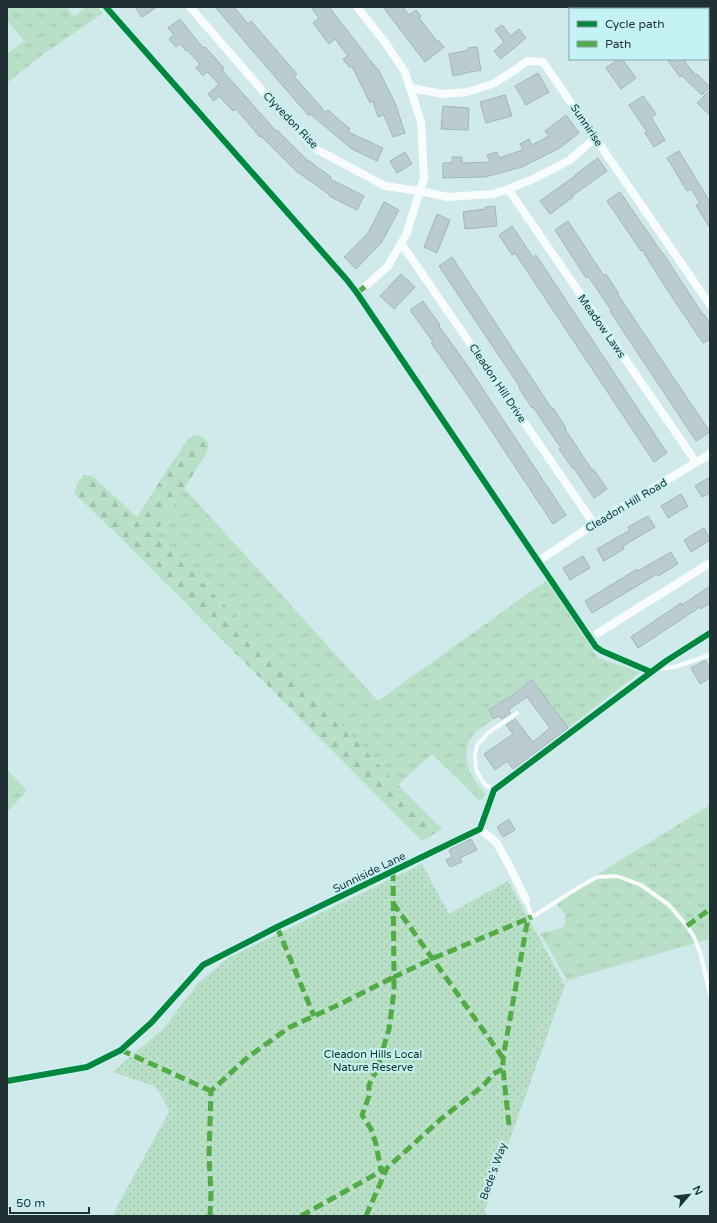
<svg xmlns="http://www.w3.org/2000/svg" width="717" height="1223" font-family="'Varela Round',sans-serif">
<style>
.grass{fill:url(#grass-tufts)}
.forest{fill:url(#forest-firs)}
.park{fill:url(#park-dots)}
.building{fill:#baccd0;stroke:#a3b5b9}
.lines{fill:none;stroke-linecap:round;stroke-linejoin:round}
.path{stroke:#cad1d2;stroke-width:2;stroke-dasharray:2 2;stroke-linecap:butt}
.service{stroke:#f8fcfc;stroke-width:4}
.minor{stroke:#f8fcfc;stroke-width:8}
.quiet{stroke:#52ab45;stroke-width:5;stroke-dasharray:10 5;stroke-linecap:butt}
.cycleway-casing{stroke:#c5f3f5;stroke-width:8}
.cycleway{stroke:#00873e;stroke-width:6}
.labels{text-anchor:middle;stroke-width:4;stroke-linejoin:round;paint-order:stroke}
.street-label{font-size:11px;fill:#1f3132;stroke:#c5f3f5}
.park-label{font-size:11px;fill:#113219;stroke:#c5f3f5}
</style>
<defs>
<pattern id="grass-tufts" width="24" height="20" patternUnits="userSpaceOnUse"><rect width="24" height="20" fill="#b7e0c7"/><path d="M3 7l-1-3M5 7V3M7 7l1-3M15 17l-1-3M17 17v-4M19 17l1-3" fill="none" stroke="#9dc1ab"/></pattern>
<pattern id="forest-firs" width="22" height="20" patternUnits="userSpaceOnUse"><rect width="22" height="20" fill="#b7e0c7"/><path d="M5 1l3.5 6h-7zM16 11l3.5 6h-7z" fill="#9dc1ab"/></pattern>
<pattern id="park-dots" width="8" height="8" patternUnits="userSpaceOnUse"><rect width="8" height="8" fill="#b7e0c7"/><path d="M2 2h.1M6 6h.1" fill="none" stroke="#9dc1ab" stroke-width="1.8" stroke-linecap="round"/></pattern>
</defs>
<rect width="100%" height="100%" fill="#d0e9ea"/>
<path class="grass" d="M7 7H66L74 17 87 7H97L103 13 38 58 7 83V54L24 41 7 20Z
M673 7H710V61L707 59H708V9H673Z
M184 488 378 701 547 580 598 658 640 672 568 728 532 681 489 710 494 719C487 724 478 729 472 736 470 738 469 742 468 744 462 765 473 780 486 794L480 801 432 754 398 785 328 710 155 534Z
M7 769 27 791 7 812Z
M710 805V939L567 980 540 933 552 931 564 927 566 915 554 901Z"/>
<path class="forest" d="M197 435 205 438 209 445 206 454 155 534 328 710 398 785 442 829 422 841 123 540 75 494C75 485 78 481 85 475L92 476 137 517 167 470 189 438Z"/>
<path class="park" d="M422 864 449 914 508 881 565 985 485 1210 486 1216H112L169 1112 164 1100 154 1086 113 1072 165 1027 198 983 230 957Z"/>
<path class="building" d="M135 7H157L142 17Z
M215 7H234L248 24 251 21 297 74 294 76 326 113 328 110 350 129 348 132 383 148 377 161 352 149 310 114 308 115Z
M311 7H329L377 69H378L395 103 405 133 393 137 384 115 378 117 373 101 370 103 352 66 350 68 343 59 348 56 335 39 329 44 313 23 319 18Z
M383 7H403L409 15 416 10 421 16 419 18 437 41 438 40 444 47 425 62Z
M180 19 203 48 205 47 224 68 222 70 276 131 277 130 305 158 331 177 330 179 364 196 357 210 329 196 330 195 296 171 261 136 260 137 236 109 233 111 219 96 214 101 208 94 219 84 207 72 203 76 196 68 200 64 187 50 186 51 180 44 176 47 169 39 174 35 168 28Z
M502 25 511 36 519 29 526 38 501 59 494 51 504 42 495 30Z
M477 47 481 70 472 72 471 71V72L453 76 449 54 469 50 468 48Z
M618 59H622L636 78 621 89 606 68Z
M667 59H683L696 76 697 74 710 87 702 95 681 75 680 77Z
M538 73 549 92 526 105 515 86Z
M710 90V115L697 103Z
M505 95 512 116 486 123 480 102Z
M643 96 656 114 651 117 665 140 654 147 645 133 647 132 629 105Z
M443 106 469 108 468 130 441 129Z
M566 115 579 133 558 149 522 167 485 177 443 178V163H452V157H462V163L490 162 487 155 497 152 499 158 523 150 520 144 529 139 532 145 549 136 545 131Z
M679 151 710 202V228L696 205 700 203 691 189 687 191 667 158Z
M405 152 412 164 397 173 390 161Z
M598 158 607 171 572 196 573 197 550 214 540 201 575 176V175Z
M620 192 662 253H663L703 315 704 314 710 324V339L703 343 670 294 642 250 641 251 607 201Z
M384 202 399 210 381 243 356 269 344 257 368 233Z
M495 206 497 226 465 229 463 212 485 209V207Z
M437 214 450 220 437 253 424 247Z
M568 221 604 276 606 274 619 294 618 295 710 432 696 441 610 311 611 310 588 276 586 278 555 230Z
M512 226 533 257 536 255 667 453 654 462 515 253 512 255 499 235Z
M452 257 552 409 553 408 566 428 565 429 592 470H594L607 489 594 498 574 468 573 469 559 449 561 448 533 407 532 408 519 388 520 387 479 326 439 266Z
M401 274 415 287 394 309 380 296Z
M423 301 440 325 439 326 469 368 566 515 553 524 469 397 431 343 433 342 410 310Z
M710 477V493L702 497 695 486Z
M681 494 688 506 668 518 661 506Z
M648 516 655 527 623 546 624 549 604 561 597 549 630 530 628 527Z
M704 528 710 540 691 552 684 540Z
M671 552 678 564 658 576 657 574 592 613 585 601 637 569 638 571Z
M583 556 590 568 570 580 563 568Z
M710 586V603L701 609 700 607 638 648 631 637 681 603 682 605Z
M705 660 710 669V678L700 684 691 668Z
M532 680 568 728 513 769 507 761 495 770 484 754 513 734 506 725 515 719 533 742 550 728 527 697 508 710 511 713 502 719 499 716 494 719 489 710 514 694Z
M509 819 515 830 503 837 497 827Z
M471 839 477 850 460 858 462 862 450 867 446 860 452 857 449 850Z"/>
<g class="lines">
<path class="path" d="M630 873 710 855
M700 935 710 932
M477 1216 558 987 578 975 688 939"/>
<path class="service" d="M658 669 674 667 710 655
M494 790 485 785 476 770 475 756 477 745 488 733 517 713
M526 900 532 917 581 886 597 877 617 876 641 885 669 905 687 926 694 937 701 955 710 995"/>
<path class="minor" d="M190 7 274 104 316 149 385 186 420 191 448 197 493 194 508 189 533 179 570 160 595 138
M357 7 384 41 405 72 421 122 424 178 406 235 388 266 367 285
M410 88 444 94 467 92 495 83 528 61 543 62 710 305
M508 189 696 462
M401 243 594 524
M543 558 594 524 710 454
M598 633 710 563
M480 829 496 842 509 865 526 900
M7 1081 87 1067 121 1050 152 1022 203 965 277 927 480 829 494 790 666 661 710 633"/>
<path class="quiet" d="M357 293 367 285
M393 871 394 977 434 958 532 917
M393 903 503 1058
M687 926 710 909
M277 927 314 1016
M121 1050 211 1091
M509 1125 503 1069V1058L528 918 530 917
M210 1216 211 1192 209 1157 211 1091 248 1057 290 1027 338 1005 394 977V992L389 1029 377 1069 369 1085V1096L362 1115 371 1129 376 1144 381 1171
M301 1216 385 1169
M366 1216 387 1168 441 1119 484 1085 493 1074 503 1069"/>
<defs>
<path id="cycleway" d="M106 7 347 280 357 293 596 647 602 651 651 672
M7 1081 87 1067 121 1050 152 1022 203 965 277 927 480 829 494 790 666 661 710 633"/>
</defs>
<use href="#cycleway" class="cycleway-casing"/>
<use href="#cycleway" class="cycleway"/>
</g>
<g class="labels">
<g class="street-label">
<text transform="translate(291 120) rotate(46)" y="4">Clyvedon Rise</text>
<text transform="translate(587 125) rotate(56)" y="4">Sunnirise</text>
<text transform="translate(602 326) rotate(55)" y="4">Meadow Laws</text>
<text transform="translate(498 383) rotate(56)" y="4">Cleadon Hill Drive</text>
<text transform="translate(626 505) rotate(-31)" y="4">Cleadon Hill Road</text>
<text transform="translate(369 872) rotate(-26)" y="4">Sunniside Lane</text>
<text transform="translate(493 1171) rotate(-70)" y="4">Bede's Way</text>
</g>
<g class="park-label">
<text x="373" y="1058">Cleadon Hills Local<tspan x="373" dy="13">Nature Reserve</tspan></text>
</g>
</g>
<rect width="717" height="1223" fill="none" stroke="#1f3132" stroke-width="16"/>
<rect x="569" y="8" width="140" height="52" fill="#c5f3f5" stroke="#83a5a7"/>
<rect x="577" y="21" width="20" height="6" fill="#00873e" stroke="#83a5a7"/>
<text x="605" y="28" font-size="12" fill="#1f3132">Cycle path</text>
<rect x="577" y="41" width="20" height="6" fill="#52ab45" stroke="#83a5a7"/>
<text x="605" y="48" font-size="12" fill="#1f3132">Path</text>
<g transform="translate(689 1195) rotate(62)" stroke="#c5f3f5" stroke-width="3" paint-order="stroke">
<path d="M0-3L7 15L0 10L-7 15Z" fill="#1f3132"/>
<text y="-6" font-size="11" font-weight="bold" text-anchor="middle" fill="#1f3132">N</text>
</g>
<path d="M10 1207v6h79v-6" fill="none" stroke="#1f3132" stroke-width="2"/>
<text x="16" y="1207" font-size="12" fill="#1f3132" stroke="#c5f3f5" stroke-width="3" paint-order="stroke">50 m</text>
</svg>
